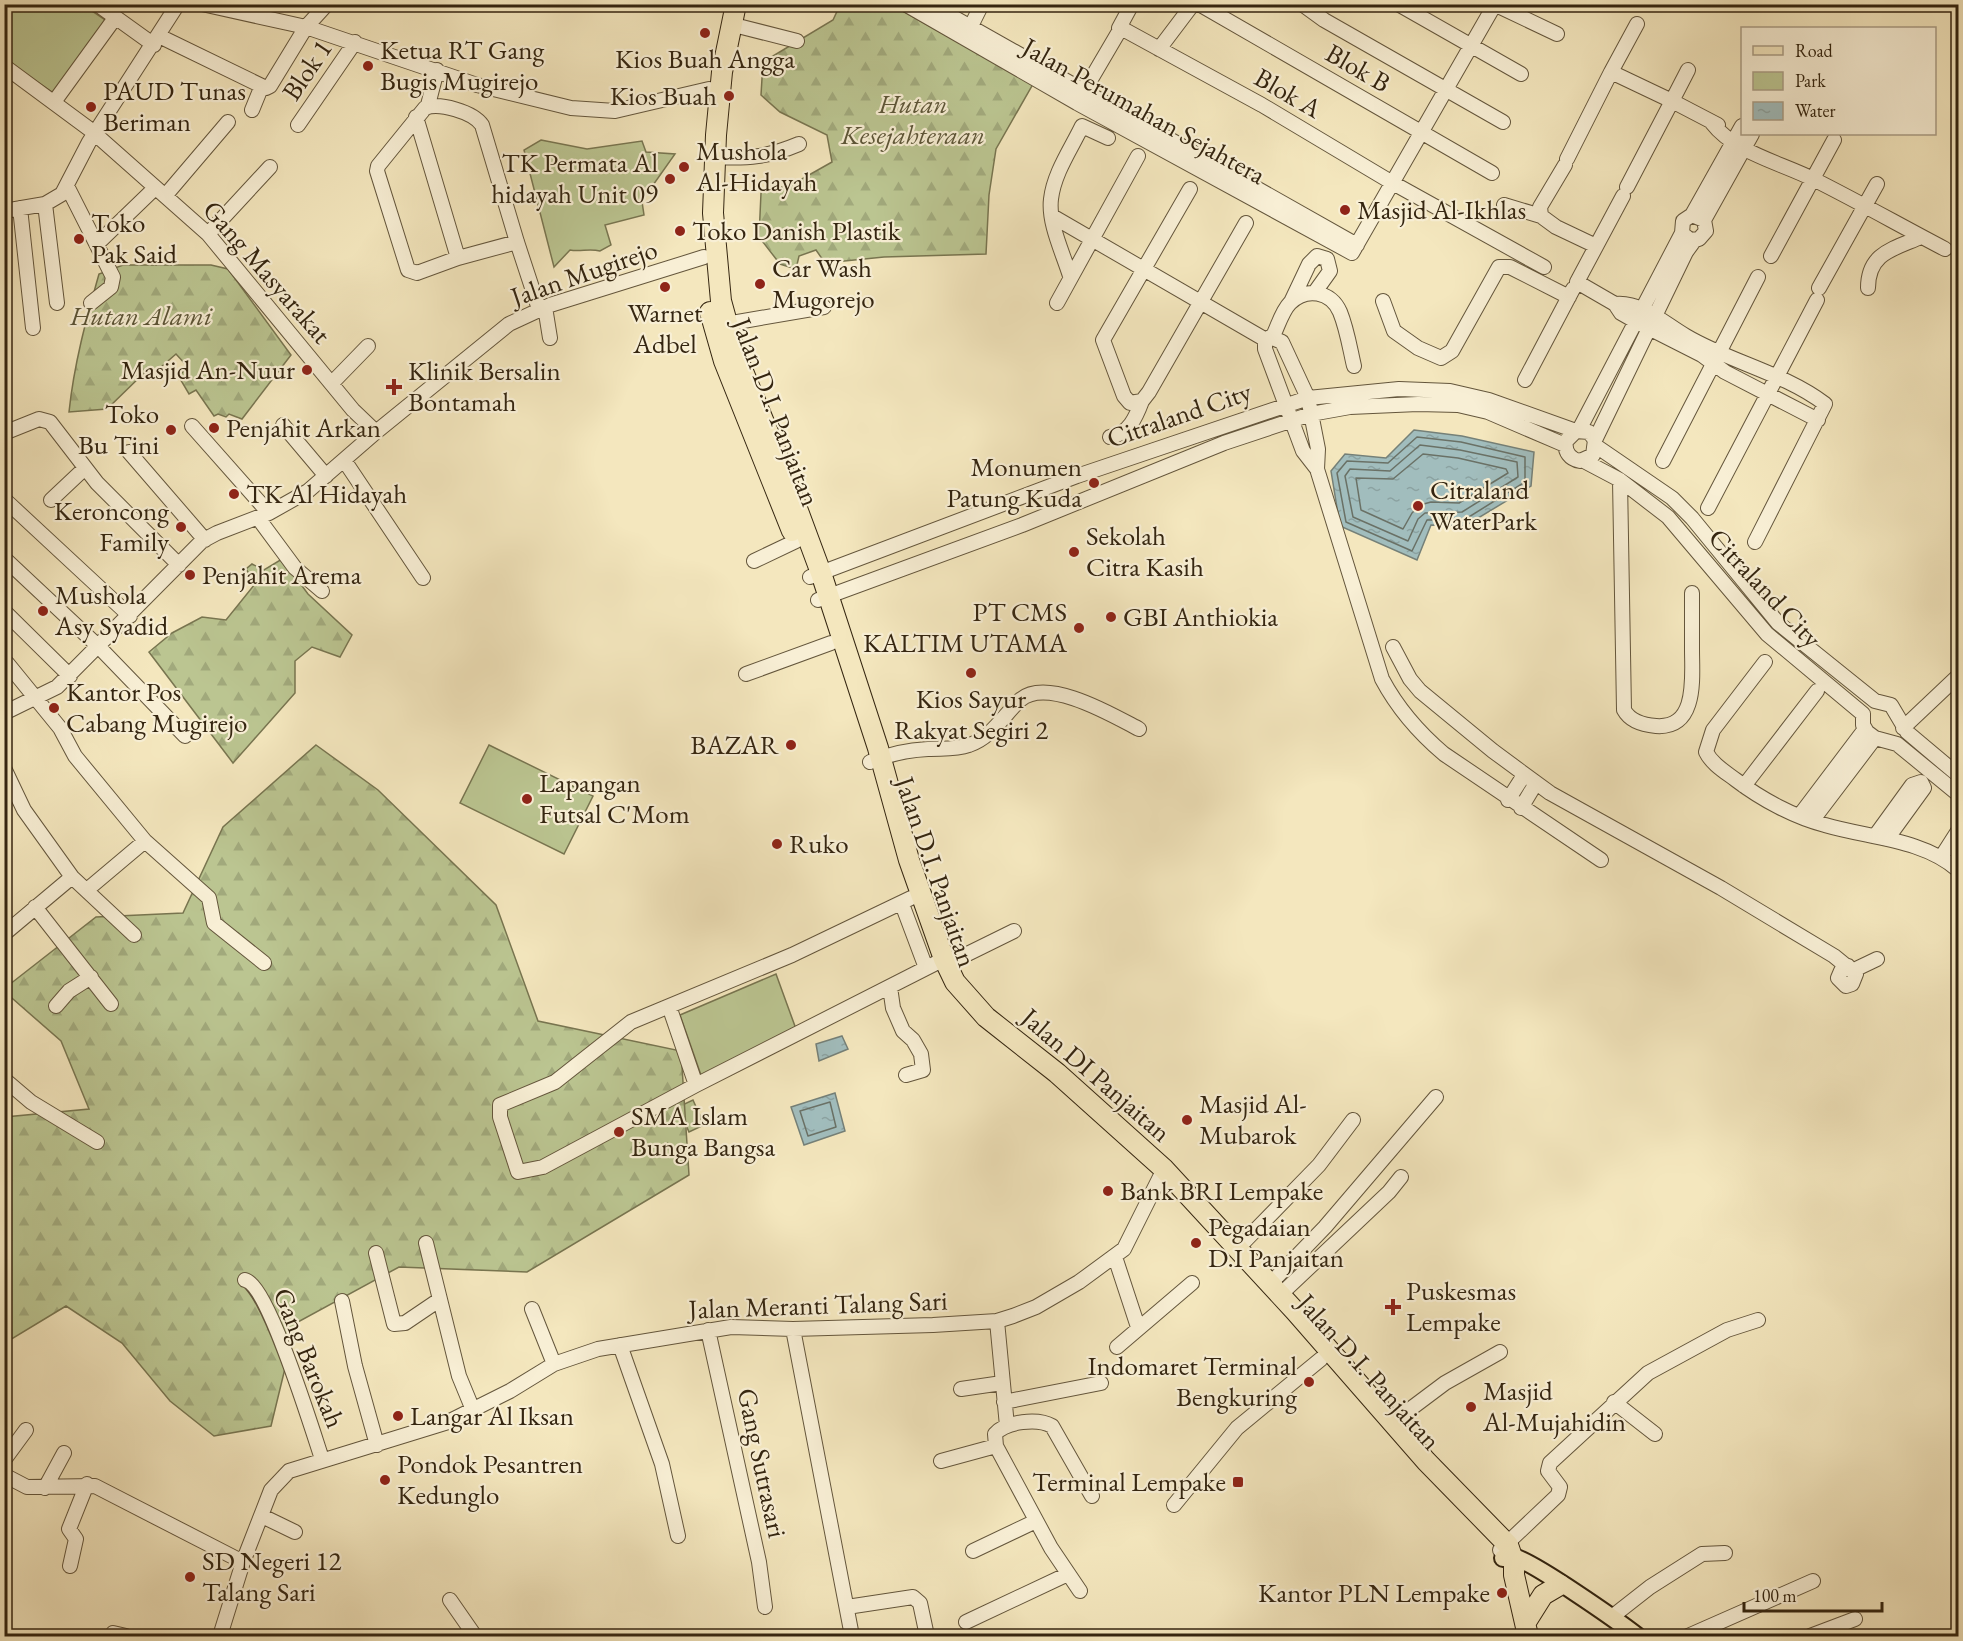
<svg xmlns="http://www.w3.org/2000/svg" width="1963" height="1641" font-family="'EB Garamond',serif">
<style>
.green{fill:#bbc591;stroke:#787550;stroke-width:1.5}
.forest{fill:url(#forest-firs);stroke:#787550;stroke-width:1.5}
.water{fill:url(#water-ripples);stroke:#758078;stroke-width:1.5}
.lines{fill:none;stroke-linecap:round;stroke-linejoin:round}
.shore{stroke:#6a7166;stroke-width:1.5}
.minor-casing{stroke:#64563c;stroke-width:16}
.major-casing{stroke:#342510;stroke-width:20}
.highway-casing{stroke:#342510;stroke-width:22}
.minor{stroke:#f8efd5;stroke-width:14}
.major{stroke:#f4e7be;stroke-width:16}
.highway{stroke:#f4e7be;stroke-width:20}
.poi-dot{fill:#8f2418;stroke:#f8efd5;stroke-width:2}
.labels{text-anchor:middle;stroke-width:4.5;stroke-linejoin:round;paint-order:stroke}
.poi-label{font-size:27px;fill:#342510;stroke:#f8efd5;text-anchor:start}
.street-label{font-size:27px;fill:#342510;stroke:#f8efd5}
.park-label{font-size:27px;font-style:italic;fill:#5c5537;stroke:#f8efd5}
</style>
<defs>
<pattern id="forest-firs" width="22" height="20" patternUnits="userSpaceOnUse" patternTransform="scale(1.5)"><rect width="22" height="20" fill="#bbc591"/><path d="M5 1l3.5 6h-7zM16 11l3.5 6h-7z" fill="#a1a97c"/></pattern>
<pattern id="water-ripples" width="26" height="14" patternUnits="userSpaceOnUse" patternTransform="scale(1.5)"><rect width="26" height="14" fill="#a1bdbd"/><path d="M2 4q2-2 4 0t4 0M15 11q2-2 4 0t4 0" fill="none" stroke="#8ba2a1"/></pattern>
</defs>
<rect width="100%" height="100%" fill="#f4e7be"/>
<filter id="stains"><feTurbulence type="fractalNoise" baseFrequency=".00333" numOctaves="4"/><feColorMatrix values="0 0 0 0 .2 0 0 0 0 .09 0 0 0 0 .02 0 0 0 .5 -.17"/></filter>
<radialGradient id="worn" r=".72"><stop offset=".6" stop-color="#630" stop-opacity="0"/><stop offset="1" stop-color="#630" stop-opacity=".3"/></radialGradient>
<path class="green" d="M4 5H83L111 24 61 98 5 60Z
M541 140 587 149 642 141 646 152 675 154 651 188 641 195 644 215 605 225 611 245 600 251C589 248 581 252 570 250L554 267 524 150Z
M489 745 593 796 564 854 460 803Z
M776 974 796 1029 702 1078 680 1015Z
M693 1100 704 1125 689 1132 678 1107Z"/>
<path class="forest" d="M840 5H892L1033 84 996 149 989 195 986 254 884 257 825 263 816 250 799 256 796 269 780 264 759 237 761 193 770 184 786 188 832 162 827 135 780 112 761 95 763 62 833 20Z
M123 265H211L228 269 291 355 242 419 229 414 226 417 218 414 214 416 196 390 189 394 179 377 187 366 176 354 153 374 144 373 107 409 69 412C74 364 86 320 99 274Z
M282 559 308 594 352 635 340 657 312 647 295 661V693L233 763 149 652 172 633 202 617 226 620 255 584 246 569 252 564 264 570Z
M316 745 378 790 496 905 538 1021 681 1051 689 1175 527 1272 399 1267 296 1323 271 1426 214 1436 170 1401 122 1343 66 1306 5 1343V1117L89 1109 61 1041 5 992V988L96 917 183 913 223 827Z"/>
<path class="water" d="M1414 430 1462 436 1534 452 1531 486 1465 526 1431 525 1417 560 1340 526 1331 471 1345 454 1386 458Z
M842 1036 848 1049 819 1061 816 1044Z
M835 1093 845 1131 804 1145 791 1107Z"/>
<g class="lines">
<path class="shore" d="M1417 437 1461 442 1525 457V482L1464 520H1427L1412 551 1346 522 1337 473 1347 461 1388 463Z
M1420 445 1460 450 1517 462 1518 477 1462 512 1425 513 1418 519 1408 541 1353 517 1345 476 1350 469 1390 471Z
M1423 454 1458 458 1506 469 1508 473 1459 503 1431 502 1420 505 1412 513 1403 529 1361 510 1356 478 1393 479Z
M830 1102 836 1127 808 1136 800 1111Z"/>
<defs>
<path id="minor" d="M97 4 154 45
M202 4 306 27 477 85 571 108 615 111 709 89
M905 4 1077 103 1352 253 1495 4
M930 4 1357 245
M1199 4 1492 173
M1302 4 1324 20 1503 122
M1398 4 1521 74
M1496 5 1557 34
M730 24 797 41
M1119 28 1132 4
M967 34 982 4
M159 36 266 88 270 86 306 27 327 4
M1159 49 1193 4
M4 66 92 131
M1688 70 1672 101 1718 125
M1611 72 1637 24
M54 102 115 18
M1077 103 1121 28 1262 105 1391 182 1544 267
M428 105 437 70
M252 110 261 88
M416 117 458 258
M1712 123C1735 153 1782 163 1815 180 1859 202 1901 226 1945 249
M298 125 355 42
M94 133 208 234 353 410 376 432
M715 157C748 159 768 157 799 144
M1567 159 1611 72 1672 101 1627 187
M1565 165 1540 207 1541 216 1556 227 1596 246
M67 186 113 277 111 287 91 303
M1190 189 1103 340 1124 396 1130 403 1142 401 1149 392 1246 223
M165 196 228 122
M1623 196 1577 282 1615 304 1621 313 1635 321 1702 355 1725 372 1818 420
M45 204 57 303
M1504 205 1541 216
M20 208 33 328
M4 211 45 204 62 194 89 142 178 4
M1692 215 1742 126
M1052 216 1266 340
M1704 220 1752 134
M208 234 270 167
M517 242 458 258 417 273 408 270 377 171 378 166 425 108C439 102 473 112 482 125L517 242 539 309
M98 243 155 188
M1771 256 1834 140
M1070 276C1063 253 1048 223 1051 199 1054 173 1071 149 1082 126L1108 138
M1819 288 1877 184
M1868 288C1868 253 1893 249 1921 237
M1383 301 1394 331 1418 348 1441 358 1452 351 1499 267H1510L1569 297
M1291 302 1309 264 1317 256 1327 259 1330 271 1315 292
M1057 303 1138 156
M1615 304C1641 301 1665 324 1686 336 1730 362 1784 373 1825 404L1755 542
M545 307 550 338
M726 324 824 307
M1273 336C1278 326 1282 311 1290 303 1306 287 1331 291 1340 312 1347 329 1350 349 1354 366
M1525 380 1573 289
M332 383 368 346
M283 425 326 476
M192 426 269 513
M1579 430 1682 233 1683 221 1692 215 1704 220 1706 231 1699 239 1690 240 1682 233
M4 433 39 419 50 422 97 483 179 565
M1110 437C1129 434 1136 417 1142 401
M1595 440 1589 432 1576 431 1566 441C1564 452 1570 459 1580 461L1593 455 1595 440 1686 252 1694 241
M1596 446 1672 498 1692 518 1778 623 1875 701 1891 705 1907 732 1958 775
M129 452 205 540
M344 460 423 578
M1584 461 1620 480 1668 517 1767 634 1863 714
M1663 461 1758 277
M1317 469 1303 451 1265 349V341L1270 337 1282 342 1308 398 1318 449 1317 469 1382 679C1398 709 1418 732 1444 754L1601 860
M1620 480 1624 710C1630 721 1644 725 1656 726 1698 729 1692 677 1692 650 1692 631 1692 612 1692 593
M4 499 130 616
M51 500 85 468
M1708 508 1817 300
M258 518 295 568 322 591
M4 558 99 647 185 736
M754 561 796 541
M810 577 1077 476 1308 398 1399 389 1450 391 1489 400 1576 431
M818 600 1022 525 1224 443 1311 414 1350 407 1418 404 1458 405 1488 412 1565 445
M4 611 70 676
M1393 647 1410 679 1420 691 1493 751 1550 793 1721 888 1834 956 1856 974 1852 984 1846 986 1838 978 1841 971 1848 966
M1765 662 1713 730 1706 752C1712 764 1724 771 1736 780 1761 799 1794 817 1825 825 1869 838 1923 839 1958 870
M7 663 60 728 75 756 145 841 209 898 214 923 264 963
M746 674 831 643
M4 713 57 687 202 541 217 533 269 513 308 491 376 432 509 324 550 305 704 257
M1863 714V725L1867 732 1875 738 1897 744 1958 794
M1903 728 1958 676
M870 762C889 754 908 750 928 749 942 748 955 750 969 745 991 738 1004 715 1020 700 1047 676 1114 716 1139 729
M4 768 24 810 72 877 4 934
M1744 786 1817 691
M1508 800 1524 775
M1521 808 1536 783
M1800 815 1865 729
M1812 821 1875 738
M1875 836 1912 785 1921 782 1924 788 1887 839
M1942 856 1958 831
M72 877 134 935
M88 889 145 841
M911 898 792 955 631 1022 555 1082 500 1105V1117L518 1172 543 1167 696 1085 944 959
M902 904 926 968
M35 907 111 1004
M947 964 1014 931
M1854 970 1877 959
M890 987 893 1008 903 1031 913 1040 921 1054 923 1070 906 1075
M56 1006 69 991 91 977
M669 1006 696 1085
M4 1079 31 1102 97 1142
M426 1243 459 1376 473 1410
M1238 1248 1319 1165 1353 1120
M376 1253 394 1324 405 1323 439 1300
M1115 1257 1138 1327
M245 1280C268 1285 313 1432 322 1459
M1270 1284 1325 1227 1436 1097
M1280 1295 1389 1192 1401 1177
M342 1301 355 1366 377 1445
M532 1309 554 1364
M997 1321 1007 1426
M793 1329 852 1636
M708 1330 759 1562 765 1607
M620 1345 662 1464 678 1536
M1117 1347 1192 1283
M961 1389 1002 1383
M1004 1402 1101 1383
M1614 1402 1655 1434
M1393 1422 1445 1383 1500 1352
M4 1460 26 1430
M941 1461 996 1446
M4 1475 27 1487 95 1486 243 1562
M45 1488 64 1453
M1174 1505 1237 1428 1321 1359
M262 1516 295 1532
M1500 1550 1558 1495 1560 1487 1548 1471 1550 1463 1648 1373 1727 1330 1758 1320
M973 1551 1036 1521
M70 1566 76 1539 69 1529 87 1484
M1080 1591 1051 1548 996 1446 995 1434C1006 1421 1038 1418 1052 1426L1092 1496
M450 1600 475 1636
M847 1607 913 1597 920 1603 927 1636
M1613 1616 1650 1587 1702 1554 1725 1553
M966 1622 1068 1574
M113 1633 126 1636
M220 1636 243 1562 271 1490 289 1471 448 1422 510 1391 554 1364 598 1349 731 1327 793 1329 933 1325 997 1321 1013 1316 1036 1307 1079 1282 1124 1249 1164 1169
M1688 1636 1813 1581
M1810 1636 1855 1619"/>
<path id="major" d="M1503 1558C1506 1558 1510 1557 1513 1557 1531 1560 1619 1622 1637 1636"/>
<path id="highway" d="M736 4 722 72 716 135 713 213 721 301 735 352 775 449 821 573 878 748 909 860 944 959 955 982 986 1017 1057 1073 1164 1169 1295 1311 1426 1461 1508 1545 1514 1563V1575L1528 1636
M710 312 724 361 792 531
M1526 1622 1543 1595 1560 1585"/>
</defs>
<use href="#minor" class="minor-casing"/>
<use href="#major" class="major-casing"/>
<use href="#highway" class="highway-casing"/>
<use href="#minor" class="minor"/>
<use href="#major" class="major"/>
<use href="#highway" class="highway"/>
</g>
<g class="poi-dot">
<circle cx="705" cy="33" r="6"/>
<circle cx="368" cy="66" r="6"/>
<circle cx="729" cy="96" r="6"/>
<circle cx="91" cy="107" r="6"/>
<circle cx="684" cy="167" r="6"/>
<circle cx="670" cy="179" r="6"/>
<circle cx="1345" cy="210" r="6"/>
<circle cx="680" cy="231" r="6"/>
<circle cx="79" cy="239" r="6"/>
<circle cx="760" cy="284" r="6"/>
<circle cx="665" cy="287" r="6"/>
<circle cx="307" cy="370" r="6"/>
<path d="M391 378h6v6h6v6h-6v6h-6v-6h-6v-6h6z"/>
<circle cx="214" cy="428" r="6"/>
<circle cx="171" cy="430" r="6"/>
<circle cx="1094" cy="483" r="6"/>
<circle cx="234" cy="494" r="6"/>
<circle cx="1418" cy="506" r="6"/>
<circle cx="181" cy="527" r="6"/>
<circle cx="1074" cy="552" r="6"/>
<circle cx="190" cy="575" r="6"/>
<circle cx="43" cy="611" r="6"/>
<circle cx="1111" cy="617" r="6"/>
<circle cx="1079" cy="628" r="6"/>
<circle cx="971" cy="673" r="6"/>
<circle cx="54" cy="708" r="6"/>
<circle cx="791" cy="745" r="6"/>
<circle cx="527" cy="799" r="6"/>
<circle cx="777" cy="844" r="6"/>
<circle cx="1187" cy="1120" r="6"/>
<circle cx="619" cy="1132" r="6"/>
<circle cx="1108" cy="1191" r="6"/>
<circle cx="1196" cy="1243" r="6"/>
<path d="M1390 1298h6v6h6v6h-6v6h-6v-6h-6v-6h6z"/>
<circle cx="1309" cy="1382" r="6"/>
<circle cx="1471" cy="1407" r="6"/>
<circle cx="398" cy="1416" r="6"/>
<circle cx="385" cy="1480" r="6"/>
<rect x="1232" y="1476" width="12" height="12" rx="3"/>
<circle cx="190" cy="1577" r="6"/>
<circle cx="1502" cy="1593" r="6"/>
</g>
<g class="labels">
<g class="poi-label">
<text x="380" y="59">Ketua RT Gang<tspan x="380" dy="31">Bugis Mugirejo</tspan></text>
<text x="705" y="68" text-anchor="middle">Kios Buah Angga</text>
<text x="103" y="100">PAUD Tunas<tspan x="103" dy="31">Beriman</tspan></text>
<text x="717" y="105" text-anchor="end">Kios Buah</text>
<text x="696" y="160">Mushola<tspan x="696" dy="31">Al-Hidayah</tspan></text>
<text x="658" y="172" text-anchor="end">TK Permata Al<tspan x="658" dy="31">hidayah Unit 09</tspan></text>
<text x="1357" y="219">Masjid Al-Ikhlas</text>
<text x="91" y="232">Toko<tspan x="91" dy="31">Pak Said</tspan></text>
<text x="692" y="240">Toko Danish Plastik</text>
<text x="772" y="277">Car Wash<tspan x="772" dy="31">Mugorejo</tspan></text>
<text x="665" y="322" text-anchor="middle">Warnet<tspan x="665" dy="31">Adbel</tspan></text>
<text x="295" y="379" text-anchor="end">Masjid An-Nuur</text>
<text x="408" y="380">Klinik Bersalin<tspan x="408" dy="31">Bontamah</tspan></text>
<text x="159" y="423" text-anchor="end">Toko<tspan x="159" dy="31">Bu Tini</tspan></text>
<text x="226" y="437">Penjahit Arkan</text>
<text x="1082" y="476" text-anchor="end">Monumen<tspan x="1082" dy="31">Patung Kuda</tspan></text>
<text x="1430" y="499">Citraland<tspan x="1430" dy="31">WaterPark</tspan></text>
<text x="246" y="503">TK Al Hidayah</text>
<text x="169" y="520" text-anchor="end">Keroncong<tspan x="169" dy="31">Family</tspan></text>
<text x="1086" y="545">Sekolah<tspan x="1086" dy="31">Citra Kasih</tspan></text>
<text x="202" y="584">Penjahit Arema</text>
<text x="55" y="604">Mushola<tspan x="55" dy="31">Asy Syadid</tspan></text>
<text x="1067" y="621" text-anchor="end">PT CMS<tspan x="1067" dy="31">KALTIM UTAMA</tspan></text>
<text x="1123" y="626">GBI Anthiokia</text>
<text x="66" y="701">Kantor Pos<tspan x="66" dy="31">Cabang Mugirejo</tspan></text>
<text x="971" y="708" text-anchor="middle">Kios Sayur<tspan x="971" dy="31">Rakyat Segiri 2</tspan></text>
<text x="779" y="754" text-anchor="end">BAZAR</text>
<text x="539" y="792">Lapangan<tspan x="539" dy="31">Futsal C'Mom</tspan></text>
<text x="789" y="853">Ruko</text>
<text x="1199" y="1113">Masjid Al-<tspan x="1199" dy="31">Mubarok</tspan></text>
<text x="631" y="1125">SMA Islam<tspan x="631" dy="31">Bunga Bangsa</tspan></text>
<text x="1120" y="1200">Bank BRI Lempake</text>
<text x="1208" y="1236">Pegadaian<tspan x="1208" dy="31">D.I Panjaitan</tspan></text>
<text x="1406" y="1300">Puskesmas<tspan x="1406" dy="31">Lempake</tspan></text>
<text x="1297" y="1375" text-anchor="end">Indomaret Terminal<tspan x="1297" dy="31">Bengkuring</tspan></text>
<text x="1483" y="1400">Masjid<tspan x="1483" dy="31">Al-Mujahidin</tspan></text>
<text x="410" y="1425">Langar Al Iksan</text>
<text x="397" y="1473">Pondok Pesantren<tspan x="397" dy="31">Kedunglo</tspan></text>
<text x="1226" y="1491" text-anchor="end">Terminal Lempake</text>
<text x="202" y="1570">SD Negeri 12<tspan x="202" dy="31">Talang Sari</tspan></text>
<text x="1490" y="1602" text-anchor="end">Kantor PLN Lempake</text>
</g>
<g class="street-label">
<text transform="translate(1358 68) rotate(30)" y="9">Blok B</text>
<text transform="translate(307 70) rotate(-56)" y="9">Blok 1</text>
<text transform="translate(1288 93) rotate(30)" y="9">Blok A</text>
<text transform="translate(1144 111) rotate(29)" y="9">Jalan Perumahan Sejahtera</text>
<text transform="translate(267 272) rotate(49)" y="9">Gang Masyarakat</text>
<text transform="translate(584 273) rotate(-19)" y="9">Jalan Mugirejo</text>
<text transform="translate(776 412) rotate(69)" y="9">Jalan D.I. Panjaitan</text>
<text transform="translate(1179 415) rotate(-19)" y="9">Citraland City</text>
<text transform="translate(1765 588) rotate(47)" y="9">Citraland City</text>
<text transform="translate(936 872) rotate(71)" y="9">Jalan D.I. Panjaitan</text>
<text transform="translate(1096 1075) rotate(41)" y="9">Jalan DI Panjaitan</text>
<text transform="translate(818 1305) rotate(-2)" y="9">Jalan Meranti Talang Sari</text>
<text transform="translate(309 1358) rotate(68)" y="9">Gang Barokah</text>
<text transform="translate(1369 1372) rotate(48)" y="9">Jalan D.I. Panjaitan</text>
<text transform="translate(762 1463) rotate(78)" y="9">Gang Sutrasari</text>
</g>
<g class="park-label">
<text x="913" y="113">Hutan<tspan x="913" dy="31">Kesejahteraan</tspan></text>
<text x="141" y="325">Hutan Alami</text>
</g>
</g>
<rect width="1963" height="1641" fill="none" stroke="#f4e7be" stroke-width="24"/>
<rect x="6" y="6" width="1951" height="1629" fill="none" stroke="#342510" stroke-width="3"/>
<rect x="12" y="12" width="1939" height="1617" fill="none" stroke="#342510" stroke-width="1.5"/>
<rect x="1741" y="27" width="195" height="108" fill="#f8efd5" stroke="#aa9e86" stroke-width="1.5"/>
<rect x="1753" y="46" width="30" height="9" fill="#f4e7be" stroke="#aa9e86" stroke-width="1.5"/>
<text x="1795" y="57" font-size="18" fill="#342510">Road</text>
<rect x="1753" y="72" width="30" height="18" fill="#bbc591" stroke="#aa9e86" stroke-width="1.5"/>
<text x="1795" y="87" font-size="18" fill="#342510">Park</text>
<rect x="1753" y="102" width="30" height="18" fill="url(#water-ripples)" stroke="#aa9e86" stroke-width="1.5"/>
<text x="1795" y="117" font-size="18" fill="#342510">Water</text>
<path d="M1744 1602v9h138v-9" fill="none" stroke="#342510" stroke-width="3"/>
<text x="1753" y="1602" font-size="18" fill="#342510" stroke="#f8efd5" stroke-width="4.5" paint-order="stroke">100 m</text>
<rect width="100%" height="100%" filter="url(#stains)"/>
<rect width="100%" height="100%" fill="url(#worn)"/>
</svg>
